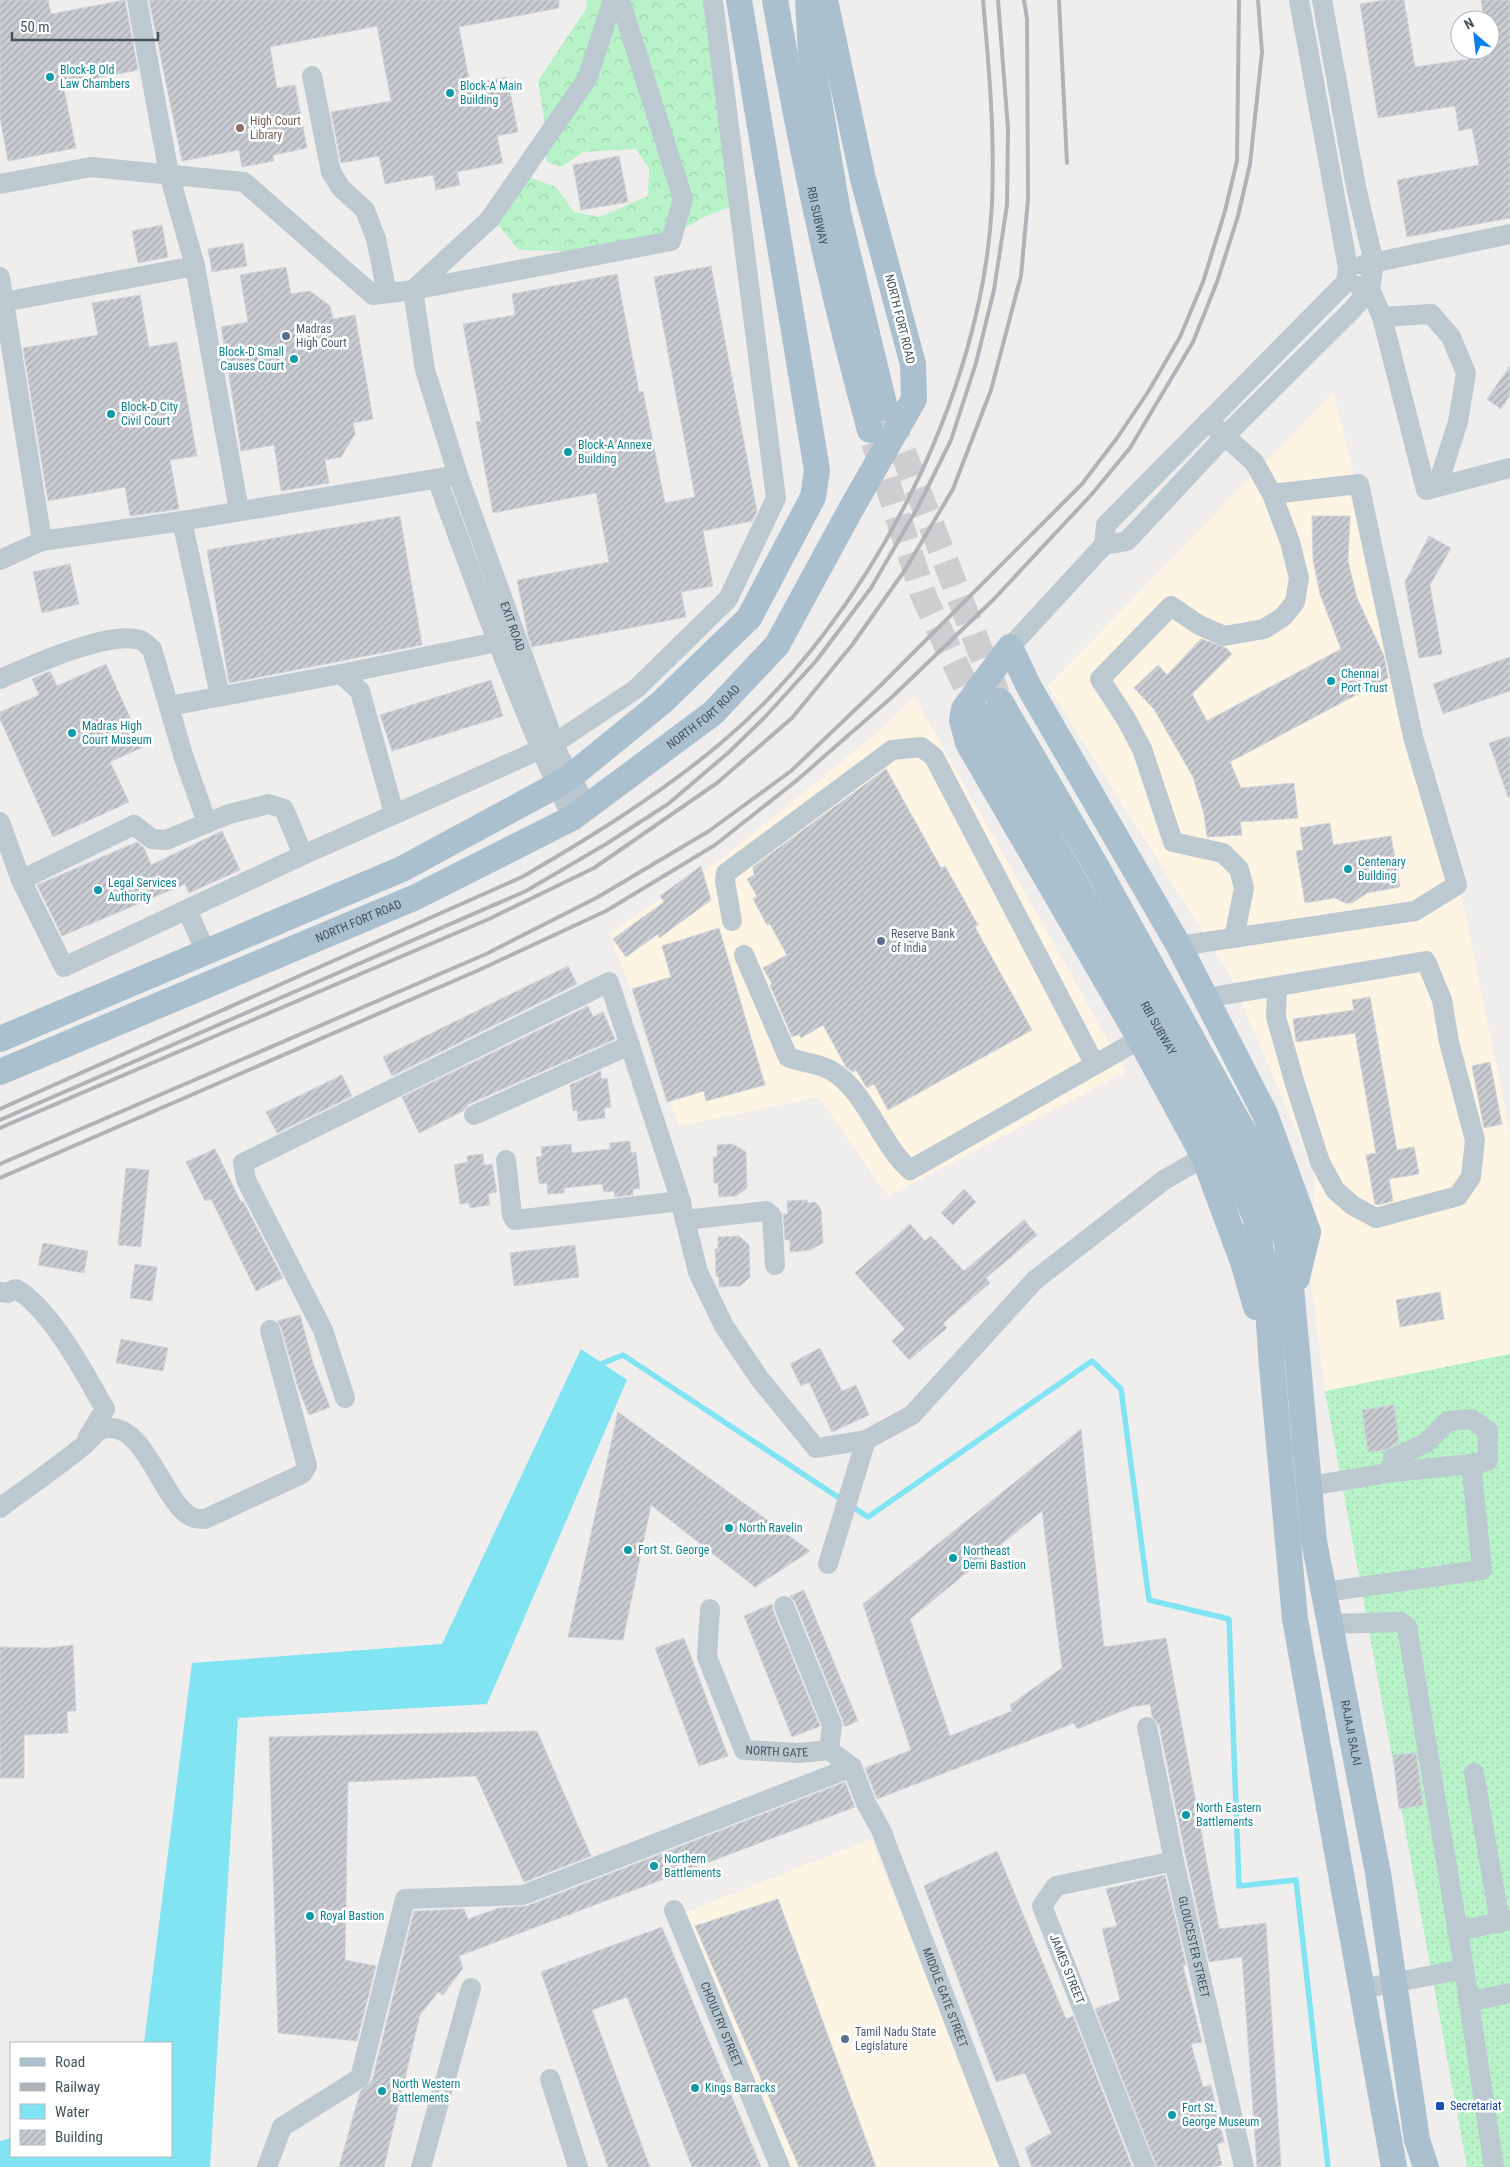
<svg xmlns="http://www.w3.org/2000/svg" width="1510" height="2167" font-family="'Roboto Condensed',sans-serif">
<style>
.commercial{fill:#fdf4e4}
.grass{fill:url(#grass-dots)}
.forest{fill:url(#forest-crowns)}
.water{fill:#80e4f3}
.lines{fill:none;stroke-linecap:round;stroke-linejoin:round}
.stream{stroke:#80e4f3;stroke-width:5.5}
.building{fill:url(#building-hatch);stroke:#d0d4d9;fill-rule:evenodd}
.major-tunnel{stroke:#ceced0;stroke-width:26;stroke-dasharray:26 13;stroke-linecap:butt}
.minor{stroke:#bcc9d1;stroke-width:20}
.major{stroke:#aac0cf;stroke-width:26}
.rail{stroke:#afb3b8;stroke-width:4}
.culture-dot{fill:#0f9aa8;stroke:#fff;stroke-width:2}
.education-dot{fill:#8d6e63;stroke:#fff;stroke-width:2}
.service-dot{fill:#5c6f8a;stroke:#fff;stroke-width:2}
.transit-dot{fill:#1a4fb4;stroke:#fff;stroke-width:2}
.labels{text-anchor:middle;stroke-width:5;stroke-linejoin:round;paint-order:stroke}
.culture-label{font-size:12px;fill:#0d838f;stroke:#fff;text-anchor:start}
.education-label{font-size:12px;fill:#785e54;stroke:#fff;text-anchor:start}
.street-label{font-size:12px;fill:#44535c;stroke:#fff}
.service-label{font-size:12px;fill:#4e5e75;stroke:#fff;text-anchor:start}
.transit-label{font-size:12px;fill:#164399;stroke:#fff;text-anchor:start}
</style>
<defs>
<pattern id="grass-dots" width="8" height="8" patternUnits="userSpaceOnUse" patternTransform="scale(1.25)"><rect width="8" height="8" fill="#b7f2c9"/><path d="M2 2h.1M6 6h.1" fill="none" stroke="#9fd1af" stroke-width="1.8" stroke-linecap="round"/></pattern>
<pattern id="forest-crowns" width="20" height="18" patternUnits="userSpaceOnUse" patternTransform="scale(1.25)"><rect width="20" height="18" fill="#b7f2c9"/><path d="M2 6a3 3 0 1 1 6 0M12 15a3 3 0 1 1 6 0" fill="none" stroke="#9fd1af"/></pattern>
<pattern id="building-hatch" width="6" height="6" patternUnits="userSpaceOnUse" patternTransform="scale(1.25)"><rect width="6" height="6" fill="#c9cdd2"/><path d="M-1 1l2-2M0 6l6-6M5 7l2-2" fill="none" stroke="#a5a9ae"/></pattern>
</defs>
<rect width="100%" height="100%" fill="#f0eded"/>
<path class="commercial" d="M1333 393 1465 911 1510 1133V1354L1325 1391 1310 1273 1315 1175 1229 973 1048 686Z
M914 696 1126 1072 888 1196 819 1097 679 1126 610 933 728 854 883 728Z
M871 1839 1002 2167H791L686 1912Z"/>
<path class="grass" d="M1510 1354V2167H1467L1325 1391Z"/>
<path class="forest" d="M587 0H703L731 206 700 219 651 248 565 251 519 250 495 221 529 177 556 187 574 212 600 217 648 196 649 169 636 149 583 152 561 167 547 162 542 137 545 126 538 81 586 9Z"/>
<path class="water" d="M581 1349 627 1380 487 1704 238 1718 210 2167H0V2141L11 2138V2156H171V2043H144L192 1663 442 1644Z"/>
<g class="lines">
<path class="stream" d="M596 1366 623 1355 868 1517 1092 1361 1121 1389 1149 1600 1229 1619 1239 1886 1296 1880 1328 2167"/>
</g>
<path class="building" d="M0 0H48L51 14 125 0 138 70 63 85 76 148 8 161 0 118Z
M149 0H559V8L459 27 470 84 507 77 518 132 497 136 503 163 457 172 460 185 436 190 433 175 385 184 379 156 341 163 331 112 391 101 377 26 270 47 277 88 295 85 307 148 273 155 274 161 242 167 239 150 182 161Z
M1385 0H1404L1415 67 1489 56 1490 20H1484L1481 0H1510V218L1407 237 1397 180 1479 165 1472 128 1459 131 1455 106 1378 118 1360 4Z
M619 156 628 202 581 210 573 165Z
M162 225 168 257 138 263 132 231Z
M243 243 247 266 212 272 208 249Z
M711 266 757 511 752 521 703 531 713 586 681 592 686 617 532 647 528 635 517 580 609 562 596 493 493 513 476 422 481 421 463 324 515 315 512 294 617 274 639 392 643 391 665 503 695 497 654 277Z
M286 267 291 294 310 291 330 306 333 319 355 315 373 419 353 423 355 434 341 457 325 460 329 483 281 491 274 445 241 451 221 327 248 322 240 275Z
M140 295 149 347 177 342 197 456 170 460 179 509 130 516 125 487 48 501 23 348 98 335 92 303Z
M1510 366V395L1501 409 1487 399Z
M400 516 422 645 229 683 207 550Z
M1312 516H1350L1348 561 1357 598 1384 656 1388 678 1230 762 1241 788 1294 783 1298 818 1240 822 1242 835 1207 837 1204 814 1193 777 1154 709 1134 688 1158 665 1167 675 1201 639 1226 648 1232 654 1192 694 1207 721 1341 649 1320 594 1313 559Z
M1429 536 1451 548 1430 585 1442 654 1419 658 1405 582Z
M70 564 79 604 42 613 33 572Z
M1510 657V691L1443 714 1433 684Z
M106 664 143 747 110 762 129 802 53 837 0 719V712L39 695 32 679 50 671 57 686Z
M491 680 503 716 392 751 380 715Z
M1510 736V797H1508L1489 743Z
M886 769 941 868 945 866 978 925 975 927 1032 1030 888 1110 874 1084 867 1088 856 1070 853 1072 846 1067 823 1025 801 1038 799 1034 792 1037 770 985 772 984 763 968 787 955 770 924 767 925 753 899 757 896 747 879 754 875 753 867Z
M1330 823 1333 845 1391 836 1400 887 1367 893 1352 903H1345L1335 898 1305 903 1296 851 1303 850 1300 828Z
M222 831 240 870 189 893 185 884 62 936 37 885 137 842 144 848 151 865Z
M701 866 711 900 659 938 658 934 626 957 613 939 664 902 660 896Z
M719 928 765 1085 706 1101 704 1091 667 1102 632 989 671 977 662 946Z
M568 966 577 984 392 1076 383 1057Z
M1370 997 1397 1150 1414 1147 1419 1174 1389 1179 1393 1201 1378 1205 1375 1204 1366 1155 1376 1153 1355 1033 1296 1042 1293 1019 1354 1010 1352 1000Z
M588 1006 593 1017 603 1012 615 1039 469 1104 463 1111 419 1133 402 1097Z
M1490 1062 1502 1124 1484 1128 1472 1066Z
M601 1071V1079L607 1078 611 1107 604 1108 605 1118 578 1121 577 1110 573 1111 570 1085Z
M342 1075 352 1096 277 1133 266 1112Z
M630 1141 631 1153 636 1152 640 1188 633 1189V1195L615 1197 614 1191 604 1192 602 1184 564 1188V1193L548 1194 547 1183 539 1184 536 1157 542 1156 541 1147 571 1144 572 1153 610 1149V1143Z
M733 1144 746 1152 747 1188 736 1196 719 1197 718 1183H714L713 1157H717V1145Z
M215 1149 241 1202 243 1201 283 1278 256 1291 211 1199 205 1201 186 1162Z
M483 1154 484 1165 492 1164 497 1192 488 1194 490 1205 470 1208 469 1203 460 1204 454 1165 468 1162 467 1156Z
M126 1168 149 1170 141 1247 118 1245Z
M964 1189 976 1202 953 1225 941 1213Z
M807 1200 808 1203 815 1202 821 1209 823 1243 810 1250 790 1252V1240H785L783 1214H788L787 1201Z
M1024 1220 1037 1235 986 1278 990 1283 943 1323 947 1328 909 1360 892 1341 905 1329 855 1273 910 1224 925 1241 931 1236 964 1271Z
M739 1236 749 1245 750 1277 740 1286 719 1287V1277L716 1276 715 1249H718V1237Z
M43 1243 88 1251 84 1273 38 1265Z
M575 1245 579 1277 514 1286 510 1253Z
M135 1264 157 1267 152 1301 130 1298Z
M1440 1292 1444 1319 1400 1327 1396 1300Z
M300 1315 314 1366 330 1407 309 1415 298 1387 281 1327 277 1321Z
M121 1339 168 1348 163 1371 116 1363Z
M820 1348 842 1391 856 1385 869 1415 832 1432 809 1382 801 1386 790 1364Z
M1394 1405 1399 1442 1385 1450 1368 1452 1362 1410Z
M618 1412 810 1551 755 1587 651 1505 623 1640 568 1637Z
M1081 1429 1104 1647 1166 1638 1219 1929 1266 1923 1281 2167H1257L1242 1957 1209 1962 1186 1858 1159 1725 1152 1717 1150 1704 1132 1707 1077 1729 1074 1723 877 1799 865 1768 911 1750 863 1604ZM1042 1511 1062 1668 1010 1705 1012 1711 950 1736 910 1619Z
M804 1590 858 1721 844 1727 843 1721 795 1602 790 1596Z
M772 1604 773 1610 820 1726 792 1737 744 1616Z
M684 1638 728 1756 699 1766 655 1648Z
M73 1645 76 1711H67L68 1733 24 1735V1778H0V1647L47 1648Z
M537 1731 591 1856 524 1882 476 1776 348 1782 345 1960 376 1966 357 2041 278 2033 269 1737Z
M1416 1753 1423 1805 1399 1809 1393 1755Z
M845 1782 855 1807 459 1956 463 1968 443 1995 438 1992 420 2015 384 2167H339L360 2092 372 2081 414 1911 464 1909 468 1919 499 1908 527 1906Z
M997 1851 1066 2019 1073 2016 1132 2167H1032L1025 2148 1051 2133 1025 2073 996 2082 924 1886Z
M1165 1875 1186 1965 1183 1966 1202 2042 1191 2044 1203 2087 1211 2085 1224 2142 1217 2144 1222 2165 1214 2167H1157L1095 2009 1120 2000 1102 1929 1117 1926 1106 1889Z
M778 1899 876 2167H799L695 1926Z
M662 1927 761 2167H692L627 1997 592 2010 650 2167H608L541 1972Z"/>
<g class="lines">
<path class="major-tunnel" d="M889 416 997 694
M874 442 924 597 979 714"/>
<g class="minor">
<path d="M137 0 169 174 195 266 239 510"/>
<path d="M312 76 331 172 341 188 365 210 376 239 387 293"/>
<path id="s1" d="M0 184 91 167 244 182 373 295 413 290 425 370 458 475 559 756 588 808"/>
<path d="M1363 265 1510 234"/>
<path d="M195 266 4 302 42 541 182 521 458 475"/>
<path d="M0 277 4 302"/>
<path d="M1359 286 1370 289 1382 317 1426 490 1510 468"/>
<path d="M413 290 671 241 683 199 620 0"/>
<path d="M413 290 489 220 587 79 613 0"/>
<path d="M1382 317 1431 314 1451 337 1466 373 1458 422 1437 487"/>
<path d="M1208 421 1254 462 1272 494 1290 542 1299 578 1295 602 1283 617 1264 629 1224 636 1199 625 1171 606 1100 679 1126 719 1142 749 1173 842 1223 853 1239 869 1244 888 1234 938"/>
<path d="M437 479C479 593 520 708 572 818"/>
<path d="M182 521 220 696"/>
<path d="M1104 545 1127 541 1225 436 1352 310 1370 289 1374 263 1356 187 1322 0"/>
<path d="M0 560 42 541"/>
<path d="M1010 647 1104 545 1106 525 1346 282 1348 268 1299 0"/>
<path d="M341 674 511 639"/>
<path d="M0 679C30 666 109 630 140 640 144 641 148 646 152 649L184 758 207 823"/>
<path d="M169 706 341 674 360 691 394 813"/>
<path d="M0 822 21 880 134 825 152 839 166 840 229 814 269 804 284 809 303 855"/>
<path d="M21 880 64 967 303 855 555 743 636 689 728 599 776 498 713 0"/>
<path d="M187 910 206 952"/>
<path d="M732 921 725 881 726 873 892 750 921 747 934 757 1095 1065"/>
<path d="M1179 946 1415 911 1457 885 1413 737 1359 484 1272 494"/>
<path d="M744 955 788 1057C802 1063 819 1063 832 1071 866 1091 881 1145 910 1170L1140 1039"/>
<path d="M1206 998 1426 961 1442 1000 1449 1042 1475 1140 1471 1177 1458 1196 1376 1218 1352 1205 1335 1190 1320 1162 1295 1084 1276 1017 1277 986"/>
<path d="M474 1115 630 1045"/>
<path d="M506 1160 512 1215 515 1220 681 1201"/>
<path d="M685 1220 766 1211 772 1216 775 1265"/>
<path d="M0 1292 7 1293 16 1289C51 1309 85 1374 105 1409L88 1437"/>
<path d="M345 1398 323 1330 246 1180 243 1163 609 982 678 1192 698 1272 724 1326 759 1378 816 1448 866 1440 912 1415 1035 1280 1164 1180 1204 1157"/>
<path d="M1394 1472 1471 1464"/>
<path d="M1310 1486 1394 1472 1393 1458 1426 1443 1448 1421 1471 1419 1488 1431V1461L1471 1464 1482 1570 1324 1592"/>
<path d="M0 1508C28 1487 56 1468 83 1446 89 1441 96 1431 103 1429 144 1418 162 1501 190 1516 194 1519 201 1519 205 1519L302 1474 307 1466 270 1330"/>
<path d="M828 1564 866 1440"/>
<path d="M784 1606 832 1725 829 1750"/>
<path id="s2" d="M710 1609 707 1657 744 1750 800 1753 829 1750 852 1767 866 1803 881 1830 1010 2167"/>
<path d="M1330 1624 1400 1622 1407 1627 1464 1969"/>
<path id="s3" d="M1147 1727 1174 1861 1244 2167"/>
<path d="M1474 1773 1500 1923"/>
<path id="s4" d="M674 1910 780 2167"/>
<path d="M1457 1931 1510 1920"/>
<path d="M1361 1989 1464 1969 1494 2167"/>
<path d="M1468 2002 1510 1993"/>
<path d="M550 2079 578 2167"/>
<path d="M267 2167 282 2127 360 2078 405 1899 523 1895 852 1767"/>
<path d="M421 2167 471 1988"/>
<path d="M1145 2167 1042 1906 1056 1886 1174 1861"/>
</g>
<g class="major">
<path id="s5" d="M775 0C800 145 831 289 870 430"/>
<path d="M808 0 811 54 838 213 885 408"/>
<path id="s6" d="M1000 701 1095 864 1246 1136 1287 1242 1314 1541 1378 1873 1417 2140 1426 2167"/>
<path id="s7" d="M979 714 1209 1117 1255 1216 1266 1279 1272 1367 1295 1619 1394 2167"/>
<path d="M0 1039 402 869 557 785 570 777 662 702 749 618 813 497 817 470 739 0"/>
<path id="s8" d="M0 1072 416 897 572 818 713 713 777 645 851 509 914 399 913 364 863 179 825 0"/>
<path d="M1256 1307 1243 1262 1204 1157 1140 1039 968 743 962 720 964 709 1010 647 1029 687 1179 946 1265 1114 1308 1232 1297 1278"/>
</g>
<path class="rail" d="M1059 0 1067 163
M0 1109 522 877C591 837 659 795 721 743 868 620 983 395 992 203 995 135 989 67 983 0
M0 1120 526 891 606 844 668 804 728 753 764 718 816 661 871 588 918 507 951 440 976 363 994 290 1007 205 1008 129 998 0
M0 1128 489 919 594 868 717 783 792 718 852 645 905 570 953 489 991 390 1021 276 1028 199 1027 19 1024 0
M0 1164 486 954 598 897 709 831 791 771 881 685 1082 484 1117 438 1148 392 1180 337 1203 282 1225 211 1237 161 1239 0
M0 1178 479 970 606 911 715 845 796 781 891 698 994 599 1092 494 1130 448 1193 342 1217 282 1238 216 1250 164 1262 52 1258 0"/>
</g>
<g class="culture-dot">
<circle cx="50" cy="77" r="5"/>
<circle cx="450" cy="93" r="5"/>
<circle cx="294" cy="359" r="5"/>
<circle cx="111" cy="414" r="5"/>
<circle cx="568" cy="452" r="5"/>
<circle cx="1331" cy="681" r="5"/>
<circle cx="72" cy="733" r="5"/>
<circle cx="1348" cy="869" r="5"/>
<circle cx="98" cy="890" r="5"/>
<circle cx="729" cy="1528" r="5"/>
<circle cx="628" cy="1550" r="5"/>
<circle cx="953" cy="1558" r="5"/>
<circle cx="1186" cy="1815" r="5"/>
<circle cx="654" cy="1866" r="5"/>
<circle cx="310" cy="1916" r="5"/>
<circle cx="695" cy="2088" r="5"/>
<circle cx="382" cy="2091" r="5"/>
<circle cx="1172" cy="2115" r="5"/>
</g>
<circle class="education-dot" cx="240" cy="128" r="5"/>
<g class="service-dot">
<circle cx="286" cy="336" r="5"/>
<circle cx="881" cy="941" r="5"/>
<circle cx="845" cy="2039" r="5"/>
</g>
<rect class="transit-dot" x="1435" y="2101" width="10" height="10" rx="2.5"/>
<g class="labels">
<g class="culture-label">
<text x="60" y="74">Block-B Old<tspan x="60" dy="14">Law Chambers</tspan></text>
<text x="460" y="90">Block-A Main<tspan x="460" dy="14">Building</tspan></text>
<text x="284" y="356" text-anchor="end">Block-D Small<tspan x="284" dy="14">Causes Court</tspan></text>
<text x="121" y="411">Block-D City<tspan x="121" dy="14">Civil Court</tspan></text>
<text x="578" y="449">Block-A Annexe<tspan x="578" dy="14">Building</tspan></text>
<text x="1341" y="678">Chennai<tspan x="1341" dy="14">Port Trust</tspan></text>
<text x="82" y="730">Madras High<tspan x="82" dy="14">Court Museum</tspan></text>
<text x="1358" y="866">Centenary<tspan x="1358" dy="14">Building</tspan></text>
<text x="108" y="887">Legal Services<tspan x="108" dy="14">Authority</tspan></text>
<text x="739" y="1532">North Ravelin</text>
<text x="638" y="1554">Fort St. George</text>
<text x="963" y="1555">Northeast<tspan x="963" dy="14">Demi Bastion</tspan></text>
<text x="1196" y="1812">North Eastern<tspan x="1196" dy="14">Battlements</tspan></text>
<text x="664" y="1863">Northern<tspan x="664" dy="14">Battlements</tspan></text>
<text x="320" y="1920">Royal Bastion</text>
<text x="392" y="2088">North Western<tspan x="392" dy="14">Battlements</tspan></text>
<text x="705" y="2092">Kings Barracks</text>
<text x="1182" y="2112">Fort St.<tspan x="1182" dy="14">George Museum</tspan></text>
</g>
<g class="education-label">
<text x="250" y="125">High Court<tspan x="250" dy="14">Library</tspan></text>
</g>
<g class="street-label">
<text dy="4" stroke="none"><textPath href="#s5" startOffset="220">RBI SUBWAY</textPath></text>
<text transform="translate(900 319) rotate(76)" y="4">NORTH FORT ROAD</text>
<text dy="4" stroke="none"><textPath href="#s1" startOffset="810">EXIT ROAD</textPath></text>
<text dy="4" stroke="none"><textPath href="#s8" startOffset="792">NORTH FORT ROAD</textPath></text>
<text dy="4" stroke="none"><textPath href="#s8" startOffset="389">NORTH FORT ROAD</textPath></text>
<text dy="4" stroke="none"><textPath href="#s7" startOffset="362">RBI SUBWAY</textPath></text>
<text dy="4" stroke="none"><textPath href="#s6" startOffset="1109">RAJAJI SALAI</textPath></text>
<text dy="4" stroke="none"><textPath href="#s2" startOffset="181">NORTH GATE</textPath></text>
<text dy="4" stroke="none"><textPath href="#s3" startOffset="225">GLOUCESTER STREET</textPath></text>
<text transform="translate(1067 1969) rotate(68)" y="4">JAMES STREET</text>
<text dy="4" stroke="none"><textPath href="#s2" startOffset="511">MIDDLE GATE STREET</textPath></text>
<text dy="4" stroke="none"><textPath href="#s4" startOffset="124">CHOULTRY STREET</textPath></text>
</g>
<g class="service-label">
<text x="296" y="333">Madras<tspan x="296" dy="14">High Court</tspan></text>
<text x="891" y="938">Reserve Bank<tspan x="891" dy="14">of India</tspan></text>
<text x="855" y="2036">Tamil Nadu State<tspan x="855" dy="14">Legislature</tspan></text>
</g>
<g class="transit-label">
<text x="1450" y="2110">Secretariat</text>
</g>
</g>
<rect x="10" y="2042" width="162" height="115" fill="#ffffff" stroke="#b4babe"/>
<rect x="20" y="2058" width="25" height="8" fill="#aac0cf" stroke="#b4babe"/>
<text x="55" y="2067" font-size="15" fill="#44535c">Road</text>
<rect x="20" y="2083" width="25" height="8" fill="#afb3b8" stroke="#b4babe"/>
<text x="55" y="2092" font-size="15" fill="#44535c">Railway</text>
<rect x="20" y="2104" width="25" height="15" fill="#80e4f3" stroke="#b4babe"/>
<text x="55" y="2117" font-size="15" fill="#44535c">Water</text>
<rect x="20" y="2130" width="25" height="15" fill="url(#building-hatch)" stroke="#b4babe"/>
<text x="55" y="2142" font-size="15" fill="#44535c">Building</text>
<g transform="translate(1475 35) rotate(332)"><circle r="24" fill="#ffffff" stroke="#b4babe"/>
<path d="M0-4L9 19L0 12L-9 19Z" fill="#0b80ec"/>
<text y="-8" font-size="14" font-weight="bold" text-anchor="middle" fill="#44535c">N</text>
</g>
<path d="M12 32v8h146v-8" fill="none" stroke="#44535c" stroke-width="2.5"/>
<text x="20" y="32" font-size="15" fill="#44535c" stroke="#ffffff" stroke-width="4" paint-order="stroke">50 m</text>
</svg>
